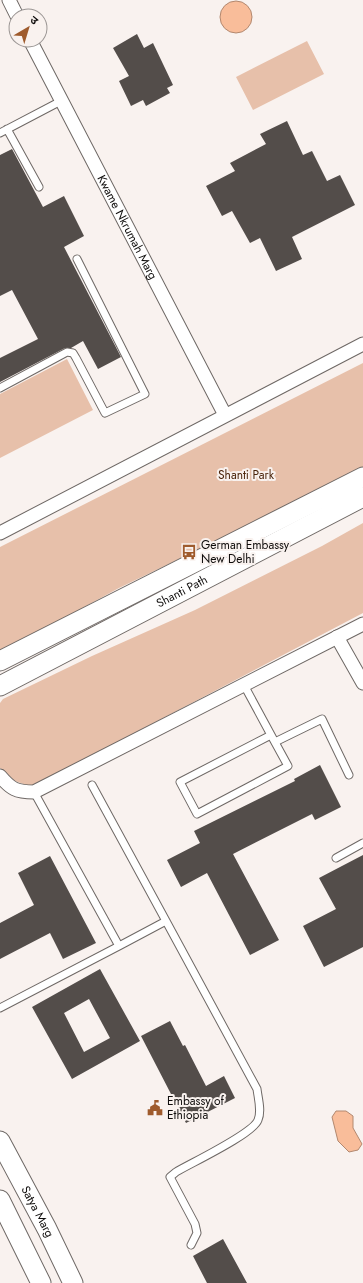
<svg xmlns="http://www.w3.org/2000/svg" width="363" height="1283" font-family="Jost,'Noto Sans Devanagari',sans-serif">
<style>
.green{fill:#e7c0aa}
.water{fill:#f9bd9a;stroke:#b2886f}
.building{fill:#534d4a;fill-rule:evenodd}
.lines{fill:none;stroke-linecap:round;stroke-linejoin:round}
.lane-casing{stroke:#6e6865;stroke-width:9}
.street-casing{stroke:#6e6865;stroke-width:15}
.secondary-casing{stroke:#6e6865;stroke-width:21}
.lane{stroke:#fff;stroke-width:7}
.street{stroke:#fff;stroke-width:13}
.secondary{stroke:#fff;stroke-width:19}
.labels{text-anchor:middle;stroke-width:4;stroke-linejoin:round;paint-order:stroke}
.street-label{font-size:12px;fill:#0e0c0b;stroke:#f9f2ef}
.park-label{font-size:12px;fill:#4a240a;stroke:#f9f2ef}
.poi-label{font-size:12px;fill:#0e0c0b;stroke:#f9f2ef;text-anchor:start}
</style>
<rect width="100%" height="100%" fill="#f9f2ef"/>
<path class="green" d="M307 41 324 74 253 110 236 77Z
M67 359 93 410 0 458V394Z
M363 363V467L266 517 119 588 0 653V547Z
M363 523V613L32 787 15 781 0 768V703L3 699 92 656 195 610 322 546Z"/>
<path class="water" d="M220 17a16 16 0 1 1 32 0a16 16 0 1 1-32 0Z
M336 1111H346L353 1116V1128L362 1144 358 1150 349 1152 338 1141 332 1117Z"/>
<path class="building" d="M137 34 144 48 153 43 173 85 167 88 170 93 146 106 143 100 131 106 119 81 129 76 113 48Z
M287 121 303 155 312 151 327 181 340 175 355 205 292 237 302 259 276 271 260 238 250 243 232 211 222 216 206 186 235 171 230 163 266 144 260 134Z
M12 149 43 207 64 196 84 236 64 247 121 357 98 369 83 341 71 348H65L0 382V358L38 339 12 290 0 296V155Z
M320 765 341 807 315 820 312 814 233 854 279 940 250 955 207 873 181 887 167 860 200 843 194 831 295 781 294 779Z
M363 855V947L324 967 303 926 336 909 319 878Z
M50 856 96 943 63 959 50 933 0 959V923L34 905 18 873Z
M100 969 140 1041 72 1079 32 1007ZM89 999 110 1038 84 1052 64 1013Z
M170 1021 183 1046 185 1045 206 1086 224 1076 235 1098 186 1123 141 1036Z
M223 1239 247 1283H207L193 1256Z"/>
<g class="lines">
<defs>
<path id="lane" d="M7 129 39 187
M0 133 61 101
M0 388 67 352 73 353 76 358 105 413 145 394 77 259
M244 685 271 735 180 782 197 814 288 766 271 735
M275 742 322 719 349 775
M34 792 119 946 166 921 92 785
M336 858 363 843
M166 921 257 1089C258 1098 262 1111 258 1120 253 1134 191 1163 176 1172L170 1177 195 1224 197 1233 191 1245
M0 1008 119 946"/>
<g id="street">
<path d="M9 0 17 16"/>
<path id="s1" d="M30 40 225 415"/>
<path d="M0 533 363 344"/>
<path d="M337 637 363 683"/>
<path d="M0 776C11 789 16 792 34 792L363 624"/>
</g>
<g id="secondary">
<path d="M0 661 363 477"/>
<path id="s2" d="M0 686 363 497"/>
<path id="s3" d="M0 1141 47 1229 73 1283"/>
<path d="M0 1200 41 1283"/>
</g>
</defs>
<use href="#lane" class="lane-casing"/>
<use href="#street" class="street-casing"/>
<use href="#secondary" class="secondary-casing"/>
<use href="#lane" class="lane"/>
<use href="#street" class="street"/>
<use href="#secondary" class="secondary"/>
</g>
<defs>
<symbol id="bus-bare" viewBox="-9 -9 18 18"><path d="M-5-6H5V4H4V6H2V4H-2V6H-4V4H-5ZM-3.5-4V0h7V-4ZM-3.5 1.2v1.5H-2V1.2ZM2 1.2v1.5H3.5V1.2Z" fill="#9f5b2d" stroke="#f9f2ef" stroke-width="2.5" paint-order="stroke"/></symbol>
<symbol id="civic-bare" viewBox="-9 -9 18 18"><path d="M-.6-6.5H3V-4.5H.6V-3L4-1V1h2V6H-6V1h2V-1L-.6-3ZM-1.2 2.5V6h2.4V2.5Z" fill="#9f5b2d" stroke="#f9f2ef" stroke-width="2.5" paint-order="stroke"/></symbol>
</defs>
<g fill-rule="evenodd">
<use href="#bus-bare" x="178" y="541" width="22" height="22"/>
<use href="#civic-bare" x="144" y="1097" width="22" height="22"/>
</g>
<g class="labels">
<g class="street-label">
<text dy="4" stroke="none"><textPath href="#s1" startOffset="211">Kwame Nkrumah Marg</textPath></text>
<text dy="4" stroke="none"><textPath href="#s2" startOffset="205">Shanti Path</textPath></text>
<text dy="4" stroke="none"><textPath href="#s3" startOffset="80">Satya Marg</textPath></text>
</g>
<g class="park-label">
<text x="246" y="479">Shanti Park</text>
</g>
<g class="poi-label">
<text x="201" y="549">German Embassy<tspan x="201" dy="14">New Delhi</tspan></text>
<text x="167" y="1105">Embassy of<tspan x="167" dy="14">Ethiopia</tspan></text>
</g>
</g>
<g transform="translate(28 28) rotate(38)"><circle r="19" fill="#f9f2ef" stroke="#9b9694"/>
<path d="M0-3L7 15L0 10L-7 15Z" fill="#9f5b2d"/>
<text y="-6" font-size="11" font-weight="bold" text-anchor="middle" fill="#0e0c0b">उ</text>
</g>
</svg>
